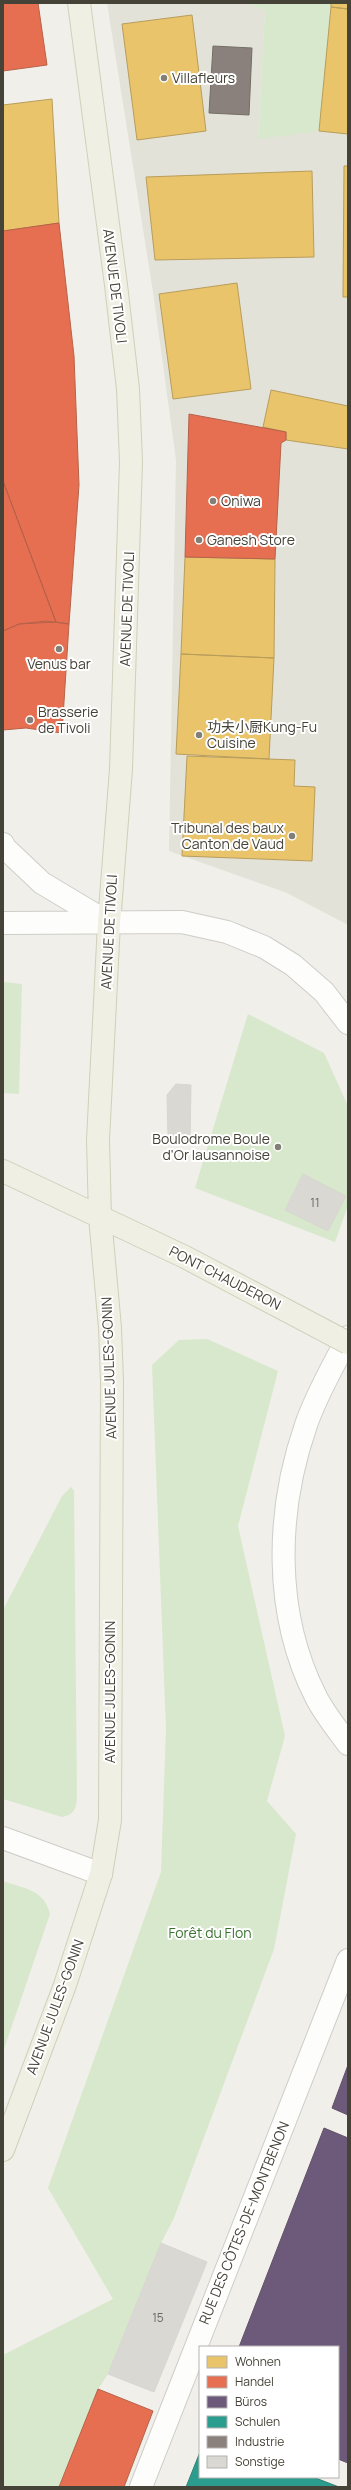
<svg xmlns="http://www.w3.org/2000/svg" width="351" height="2490" font-family="Manrope,'Noto Sans SC',sans-serif">
<style>
.residential{fill:#e3e2d8}
.green{fill:#d7e8cc}
.homes{fill:#e9c46a;stroke:#b89d5b}
.shops{fill:#e76f51;stroke:#b66249}
.offices{fill:#6d597a;stroke:#615266}
.schools{fill:#2a9d8f;stroke:#328275}
.industry{fill:#8a817c;stroke:#756e67}
.building{fill:#d9d8d3;stroke:#d8d6d0}
.lines{fill:none;stroke-linecap:round;stroke-linejoin:round}
.minor-casing{stroke:#cecdc8;stroke-width:24}
.major-casing{stroke:#d1cfb9;stroke-width:24}
.minor{stroke:#fdfdfc;stroke-width:22}
.major{stroke:#f0efe4;stroke-width:22}
.major-bridge-casing{stroke:#d1cfb9;stroke-width:24;stroke-linecap:butt}
.major-bridge{stroke:#f0efe4;stroke-width:22}
.poi-dot{fill:#817f76;stroke:#fff;stroke-width:1.5}
.labels{text-anchor:middle;stroke-width:4;stroke-linejoin:round;paint-order:stroke}
.number-label{font-size:12px;fill:#6b685f}
.poi-label{font-size:14px;fill:#454237;stroke:#fff;text-anchor:start}
.street-label{font-size:14px;fill:#454237;stroke:#fff}
.park-label{font-size:14px;fill:#3a712f;stroke:#fff}
</style>
<rect width="100%" height="100%" fill="#f0efea"/>
<path class="residential" d="M107 3H246L265 10 258 138 348 3V925L287 893 169 851 176 460 153 292Z"/>
<path class="green" d="M246 3H332L319 131 258 139 265 10Z
M3 982 22 984 19 1094 3 1093Z
M248 1014 324 1053 348 1106V1205L335 1242 195 1188Z
M207 1339 278 1371 238 1526 285 1736 267 1801 296 1834 274 1949 174 2218 161 2243 108 2374 98 2389 59 2487H3V2355L113 2299 48 2188 161 1872 166 1729 152 1365 179 1340Z
M71 1487 74 1491 77 1798C76 1810 73 1815 62 1817L3 1799V1610L62 1496Z
M3 1881C25 1889 44 1889 50 1914L3 2052Z"/>
<path class="homes" d="M331 3H348V9L331 7Z
M331 7 348 9V134L319 131Z
M192 15 206 131 137 140 122 24Z
M52 99 59 223 3 231V105Z
M344 166H348V297H343Z
M312 171 314 257 155 260 146 177Z
M237 283 251 389 173 399 159 294Z
M271 390 348 406V449L286 440V432L263 427Z
M185 557 275 559 274 658 181 654Z
M181 654 274 658 269 759 176 754Z
M187 756 295 760 294 786 315 787 312 861 182 856Z"/>
<path class="shops" d="M3 3H38L47 65 3 71Z
M59 223 74 356 79 485 69 624 56 622 3 481V231Z
M189 414 286 432V440L281 443 275 559 185 557Z
M3 481 56 622 19 624 3 631Z
M46 621 69 624 62 733 26 728 3 730V631L19 624Z
M98 2389 153 2411 124 2487H59Z"/>
<path class="offices" d="M348 2065V2115L332 2108Z
M324 2128 348 2138V2463L338 2459V2347H239Z"/>
<path class="schools" d="M200 2452V2477H313L339 2487H186Z"/>
<path class="industry" d="M213 46 252 48 249 115 209 113Z"/>
<path class="building" d="M176 1084 191 1085 190 1142 172 1141 168 1137 167 1095Z
M303 1174 346 1196 328 1231 285 1210Z
M161 2243 207 2262 154 2392 108 2374Z"/>
<g class="lines">
<defs>
<path id="minor" d="M3 844 5 848 42 883 109 923
M3 923 182 922 227 932 264 947 293 965 324 992 348 1023
M348 1337C334 1365 316 1395 306 1425 276 1511 273 1613 316 1697 324 1713 337 1729 348 1744
M3 1838 101 1874
M141 2487 348 1960"/>
<path id="major" d="M3 1171 185 1257
M3 2150 65 1985 101 1874 110 1820 112 1382 110 1328 100 1217 98 1140 109 923 121 769 131 462 128 389 116 285 79 3"/>
</defs>
<use href="#minor" class="minor-casing"/>
<use href="#major" class="major-casing"/>
<use href="#minor" class="minor"/>
<use href="#major" class="major"/>
<defs>
<path id="major-bridge" d="M185 1257 348 1343"/>
</defs>
<use href="#major-bridge" class="major-bridge-casing"/>
<use href="#major-bridge" class="major-bridge"/>
</g>
<g class="poi-dot">
<circle cx="164" cy="78" r="4"/>
<circle cx="213" cy="501" r="4"/>
<circle cx="199" cy="540" r="4"/>
<circle cx="59" cy="649" r="4"/>
<circle cx="30" cy="720" r="4"/>
<circle cx="199" cy="735" r="4"/>
<circle cx="292" cy="836" r="4"/>
<circle cx="278" cy="1147" r="4"/>
</g>
<g class="labels">
<g class="number-label">
<text x="315" y="1207">11</text>
<text x="158" y="2322">15</text>
</g>
<g class="poi-label">
<text x="172" y="83">Villafleurs</text>
<text x="221" y="506">Oniwa</text>
<text x="207" y="545">Ganesh Store</text>
<text x="59" y="669" text-anchor="middle">Venus bar</text>
<text x="38" y="717">Brasserie<tspan x="38" dy="16">de Tivoli</tspan></text>
<text x="207" y="732">功夫小厨Kung-Fu<tspan x="207" dy="16">Cuisine</tspan></text>
<text x="284" y="833" text-anchor="end">Tribunal des baux<tspan x="284" dy="16">Canton de Vaud</tspan></text>
<text x="270" y="1144" text-anchor="end">Boulodrome Boule<tspan x="270" dy="16">d'Or lausannoise</tspan></text>
</g>
<g class="street-label">
<text transform="translate(115 286) rotate(83)" y="5">AVENUE DE TIVOLI</text>
<text transform="translate(127 609) rotate(-88)" y="5">AVENUE DE TIVOLI</text>
<text transform="translate(109 932) rotate(-87)" y="5">AVENUE DE TIVOLI</text>
<text transform="translate(225 1278) rotate(27)" y="5">PONT CHAUDERON</text>
<text transform="translate(109 1368) rotate(-92)" y="5">AVENUE JULES-GONIN</text>
<text transform="translate(110 1692) rotate(-90)" y="5">AVENUE JULES-GONIN</text>
<text transform="translate(55 2007) rotate(-70)" y="5">AVENUE JULES-GONIN</text>
<text transform="translate(244 2223) rotate(-68)" y="5">RUE DES CÔTES-DE-MONTBENON</text>
</g>
<g class="park-label">
<text x="210" y="1938">Forêt du Flon</text>
</g>
</g>
<rect width="351" height="2490" fill="none" stroke="#454237" stroke-width="8"/>
<rect x="199" y="2346" width="140" height="132" fill="#ffffff" stroke="#b5b3af"/>
<rect x="207" y="2356" width="20" height="12" fill="#e9c46a" stroke="#b5b3af"/>
<text x="235" y="2366" font-size="12" fill="#454237">Wohnen</text>
<rect x="207" y="2376" width="20" height="12" fill="#e76f51" stroke="#b5b3af"/>
<text x="235" y="2386" font-size="12" fill="#454237">Handel</text>
<rect x="207" y="2396" width="20" height="12" fill="#6d597a" stroke="#b5b3af"/>
<text x="235" y="2406" font-size="12" fill="#454237">Büros</text>
<rect x="207" y="2416" width="20" height="12" fill="#2a9d8f" stroke="#b5b3af"/>
<text x="235" y="2426" font-size="12" fill="#454237">Schulen</text>
<rect x="207" y="2436" width="20" height="12" fill="#8a817c" stroke="#b5b3af"/>
<text x="235" y="2446" font-size="12" fill="#454237">Industrie</text>
<rect x="207" y="2456" width="20" height="12" fill="#d9d8d3" stroke="#b5b3af"/>
<text x="235" y="2466" font-size="12" fill="#454237">Sonstige</text>
</svg>
